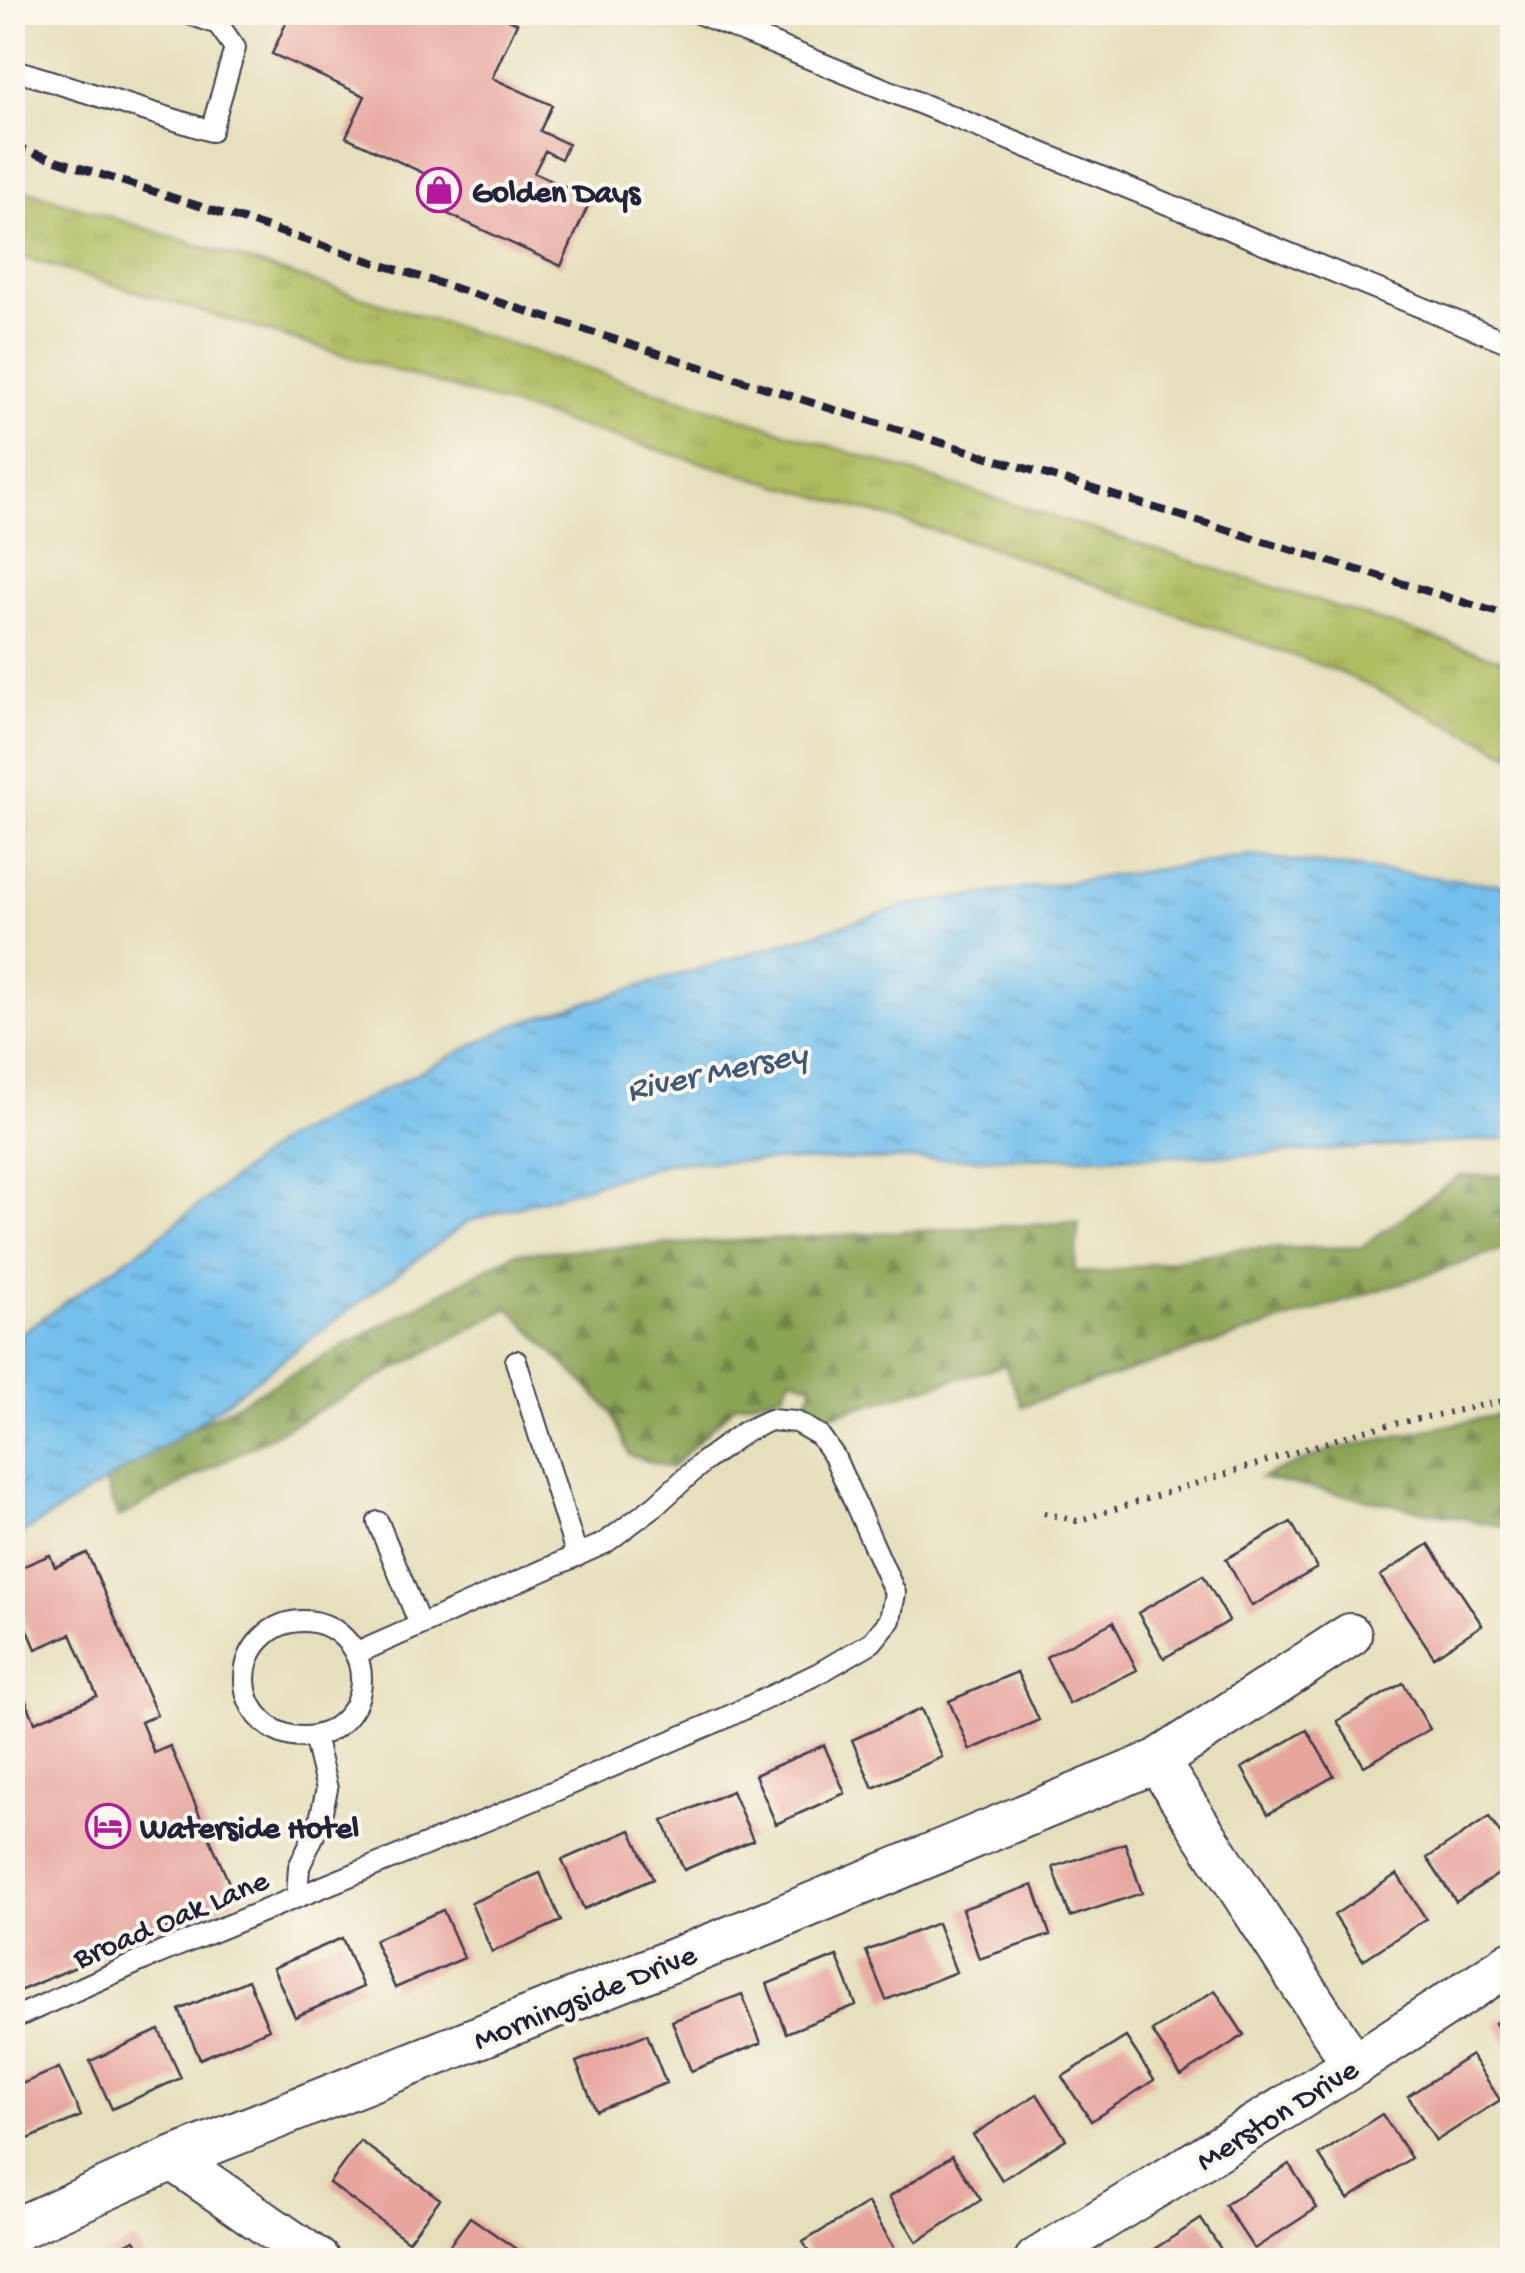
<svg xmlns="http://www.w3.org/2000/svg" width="1525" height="2273" font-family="'Gochi Hand',sans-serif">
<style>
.grass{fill:url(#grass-tufts);stroke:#686f4c;stroke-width:2.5}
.forest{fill:url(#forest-firs);stroke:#566348;stroke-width:2.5}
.water{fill:url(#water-ripples);stroke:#4a7194;stroke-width:2.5}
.building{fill:#e7a59e}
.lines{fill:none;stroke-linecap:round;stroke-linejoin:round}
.service-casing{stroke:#3f3e4e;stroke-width:24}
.minor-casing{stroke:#3f3e4e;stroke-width:46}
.path{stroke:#3f3e4e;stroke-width:6;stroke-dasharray:2.5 8;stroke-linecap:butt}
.service{stroke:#fff;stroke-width:20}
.minor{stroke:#fff;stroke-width:42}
.rail{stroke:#22223b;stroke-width:8;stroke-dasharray:15 8;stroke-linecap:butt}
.labels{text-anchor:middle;stroke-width:8;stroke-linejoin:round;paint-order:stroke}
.poi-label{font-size:32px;font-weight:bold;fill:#22223b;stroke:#fbf7ec;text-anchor:start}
.street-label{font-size:32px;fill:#22223b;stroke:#fbf7ec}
.water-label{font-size:35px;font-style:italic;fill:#3e5979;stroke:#fbf7ec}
</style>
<defs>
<pattern id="grass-tufts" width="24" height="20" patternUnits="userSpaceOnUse" patternTransform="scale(2.5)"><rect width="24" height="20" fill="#afbc5e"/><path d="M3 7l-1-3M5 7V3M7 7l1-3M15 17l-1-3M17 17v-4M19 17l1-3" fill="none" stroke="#96a153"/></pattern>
<pattern id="forest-firs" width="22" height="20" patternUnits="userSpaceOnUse" patternTransform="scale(2.5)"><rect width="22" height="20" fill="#8ba455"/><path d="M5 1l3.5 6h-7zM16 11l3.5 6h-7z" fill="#718548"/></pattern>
<pattern id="water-ripples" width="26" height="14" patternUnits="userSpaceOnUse" patternTransform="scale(2.5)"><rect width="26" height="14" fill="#73c0ed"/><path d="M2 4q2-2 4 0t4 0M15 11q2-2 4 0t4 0" fill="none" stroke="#5e9cc1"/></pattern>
</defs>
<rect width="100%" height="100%" fill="#fbf7ec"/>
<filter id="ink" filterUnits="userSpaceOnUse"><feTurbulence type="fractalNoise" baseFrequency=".01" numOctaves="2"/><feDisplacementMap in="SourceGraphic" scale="20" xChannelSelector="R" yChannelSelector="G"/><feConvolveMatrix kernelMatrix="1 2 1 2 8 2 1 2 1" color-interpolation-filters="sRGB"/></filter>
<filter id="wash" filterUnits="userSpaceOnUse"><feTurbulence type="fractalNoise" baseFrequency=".0048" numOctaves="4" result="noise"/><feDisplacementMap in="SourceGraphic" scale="40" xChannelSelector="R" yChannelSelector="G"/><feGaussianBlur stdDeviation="2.25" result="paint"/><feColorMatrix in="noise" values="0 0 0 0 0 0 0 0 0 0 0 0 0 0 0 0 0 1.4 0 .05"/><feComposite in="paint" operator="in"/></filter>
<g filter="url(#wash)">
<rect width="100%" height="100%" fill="#e6dfbb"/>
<path class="grass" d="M12 186 1512 663V754L1344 674 987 546 590 430 13 254Z"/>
<path class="forest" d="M1512 1175V1247L1022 1406 1005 1365 828 1416 804 1407 813 1386 792 1377 783 1394 735 1405 671 1468 629 1455 611 1411 509 1308 118 1518 105 1482 187 1431 515 1253 1079 1222 1074 1271 1099 1273 1237 1249 1362 1247 1459 1176Z
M1512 1412V1536L1506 1527 1260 1478 1330 1450Z"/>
<path class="water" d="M1251 856 1512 886V1138L1253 1155 671 1162 468 1221 187 1431 13 1539V1339L153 1241 279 1142 516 1024 909 905Z"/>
<g id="blocks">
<path class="building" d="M291 12H494L517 23 492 78 552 105 540 131 568 144 561 159 545 151 534 173 591 199 561 266 437 209 449 185 346 137 365 96 272 54Z
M1291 1522 1317 1568 1252 1606 1226 1559Z
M1429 1544 1482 1625 1434 1657 1380 1576Z
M87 1553 157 1715 141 1722 154 1753 170 1746 236 1899 12 1994V1669L35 1722 97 1696 71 1634 36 1649 12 1593V1571L50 1555 55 1567Z
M1203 1575 1229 1621 1164 1658 1138 1613Z
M1113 1622 1137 1670 1069 1704 1046 1657Z
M1017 1672 1039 1720 970 1750 949 1701Z
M1403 1683 1430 1729 1364 1766 1337 1721Z
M921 1709 942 1757 873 1788 852 1740Z
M1307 1730 1334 1776 1268 1814 1242 1768Z
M824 1745 845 1793 776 1824 755 1775Z
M732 1791 753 1840 684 1870 663 1821Z
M1489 1817 1512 1851V1865L1456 1902 1427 1858Z
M631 1830 653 1879 584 1909 562 1860Z
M1125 1843 1142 1893 1070 1917 1053 1867Z
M540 1873 561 1921 492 1952 471 1903Z
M1397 1874 1426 1919 1363 1960 1334 1915Z
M1033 1885 1050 1935 979 1959 962 1909Z
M443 1910 464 1958 395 1988 374 1940Z
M937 1923 956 1972 886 2000 866 1951Z
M342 1938 363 1987 295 2017 273 1968Z
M837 1956 856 2005 786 2033 767 1984Z
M248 1980 269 2029 200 2059 179 2010Z
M1215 1990 1244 2035 1181 2076 1152 2031Z
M742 1994 761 2043 691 2071 672 2021Z
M1512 2012V2051L1495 2023Z
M159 2030 181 2078 112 2109 90 2061Z
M647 2034 666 2083 596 2111 576 2062Z
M1126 2037 1154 2080 1091 2121 1062 2077Z
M1471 2055 1500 2100 1436 2141 1408 2096Z
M59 2068 81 2116 12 2146V2088Z
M1037 2094 1066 2139 1002 2180 973 2135Z
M1382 2114 1411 2158 1348 2199 1319 2155Z
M360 2141 440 2199 408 2241 329 2183Z
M952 2156 981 2200 917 2242 889 2197Z
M1289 2164 1317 2208 1254 2249 1225 2205Z
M868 2203 895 2249 875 2260H814L803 2242Z
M470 2217 532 2260H439Z
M1201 2219 1228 2260H1137Z
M135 2240 146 2260H93Z"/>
</g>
</g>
<g filter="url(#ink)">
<use href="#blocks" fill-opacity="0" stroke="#3f3e4e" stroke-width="2.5"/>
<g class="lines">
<defs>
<path id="service" d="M695 12 1512 344
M12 17 14 12
M12 69 211 131 235 48 218 24 183 12
M516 1361 577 1556
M378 1522 420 1625
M245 1679a58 58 0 1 1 116 0a58 58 0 1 1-116 0Z
M297 1896 299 1867 319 1824 327 1789 314 1736
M12 2019 143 1960 494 1817 725 1718 819 1673 872 1642 890 1620 895 1593 834 1456 819 1435 796 1422 770 1420 744 1432 703 1462 656 1505 605 1543 355 1654"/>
<path id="minor" d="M1157 1761 1354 2065
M172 2159 318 2260
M12 2231 172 2159 759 1926 1157 1761 1350 1635
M1036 2260 1354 2065 1512 1962"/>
</defs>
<use href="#service" class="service-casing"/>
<use href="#minor" class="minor-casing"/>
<path class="path" d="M1044 1513 1077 1521 1365 1430 1512 1399"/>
<use href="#service" class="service"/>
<use href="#minor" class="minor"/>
<path class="rail" d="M12 146 838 411 1512 617"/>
</g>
</g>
<defs>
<symbol id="shop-ring" viewBox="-11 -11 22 22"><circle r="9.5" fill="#fbf7ec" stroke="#b5179e" stroke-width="1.5"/><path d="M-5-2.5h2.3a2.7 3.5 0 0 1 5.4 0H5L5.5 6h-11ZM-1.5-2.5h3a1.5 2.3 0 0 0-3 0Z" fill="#b5179e"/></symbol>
<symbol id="hotel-ring" viewBox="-11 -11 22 22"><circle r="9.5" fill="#fbf7ec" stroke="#b5179e" stroke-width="1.5"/><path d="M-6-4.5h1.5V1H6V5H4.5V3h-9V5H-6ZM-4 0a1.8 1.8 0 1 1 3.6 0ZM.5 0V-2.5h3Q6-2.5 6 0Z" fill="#b5179e"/></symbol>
</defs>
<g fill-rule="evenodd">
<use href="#shop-ring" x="414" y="165" width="50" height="50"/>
<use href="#hotel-ring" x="83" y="1801" width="50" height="50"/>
</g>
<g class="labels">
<g class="poi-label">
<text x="472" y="201">Golden Days</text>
<text x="140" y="1837">Waterside Hotel</text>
</g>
<g class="street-label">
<text transform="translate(170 1917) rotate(-23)" y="11">Broad Oak Lane</text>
<text transform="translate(584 1995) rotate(-22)" y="11">Morningside Drive</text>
<text transform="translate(1276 2113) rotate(-32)" y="11">Merston Drive</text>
</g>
<g class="water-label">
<text transform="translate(716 1069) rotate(-12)" y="12">River Mersey</text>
</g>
</g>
<rect width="1525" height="2273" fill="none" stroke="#fbf7ec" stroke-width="50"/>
</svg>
